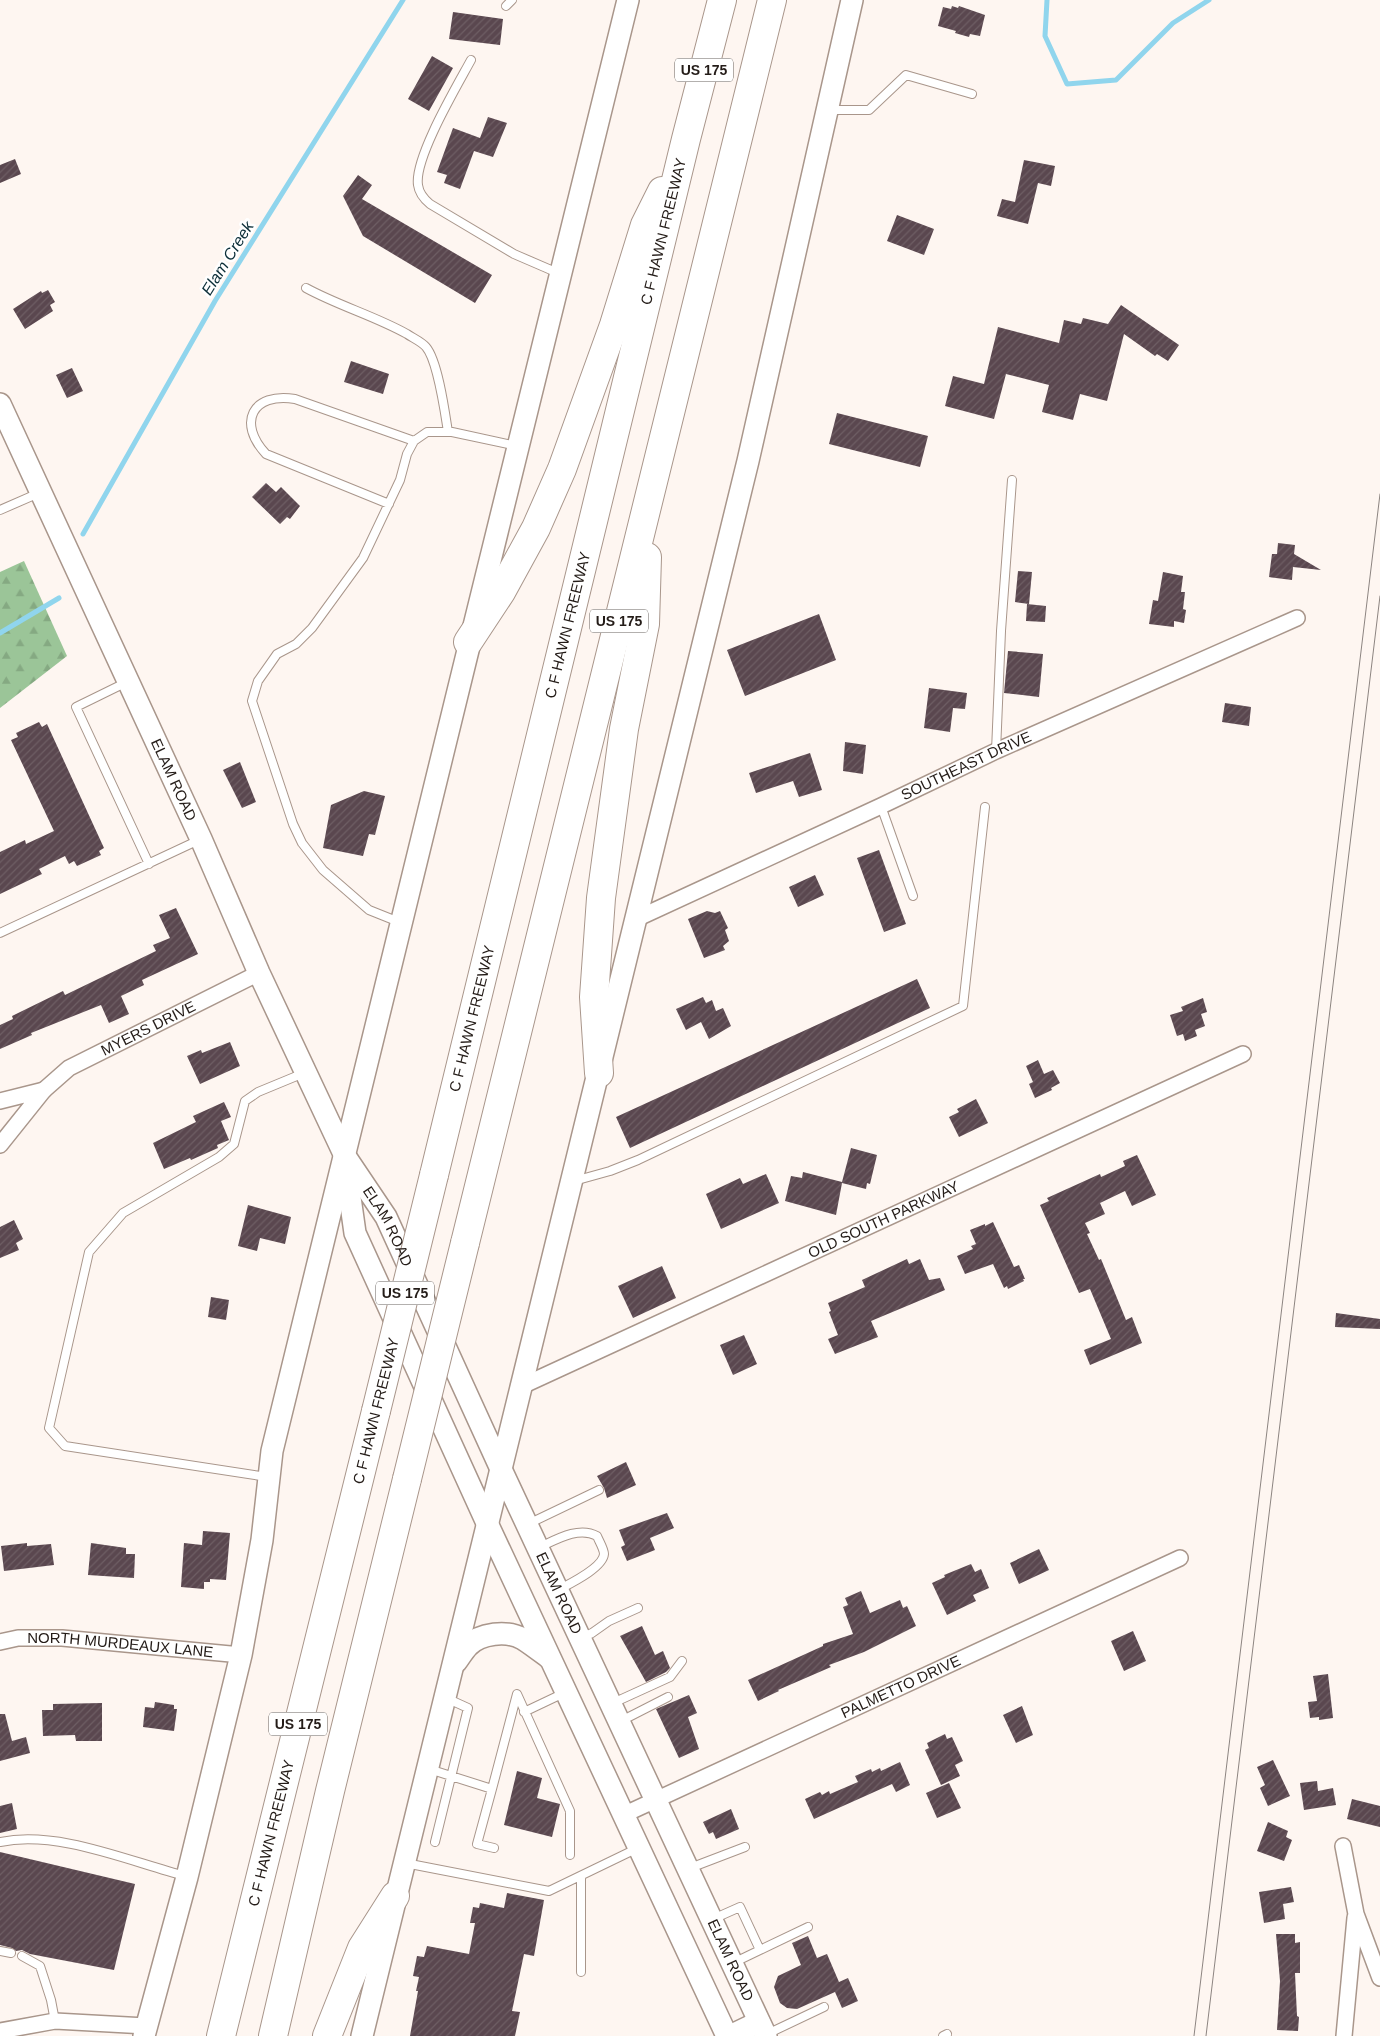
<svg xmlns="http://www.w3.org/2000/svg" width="1380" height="2036" font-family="Arial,sans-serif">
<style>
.forest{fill:url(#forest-firs)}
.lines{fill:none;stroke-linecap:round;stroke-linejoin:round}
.stream{stroke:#90d5ed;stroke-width:5}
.building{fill:url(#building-hatch)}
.service-casing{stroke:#a9968b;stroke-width:10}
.minor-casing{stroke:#a9968b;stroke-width:18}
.secondary-casing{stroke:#a9968b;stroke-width:24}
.motorway-casing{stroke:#a9968b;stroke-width:30}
.service{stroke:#fff;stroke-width:8}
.minor{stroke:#fff;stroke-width:15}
.secondary{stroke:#fff;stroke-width:21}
.motorway{stroke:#fff;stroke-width:28}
.tram{stroke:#8c8480;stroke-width:1}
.motorway-bridge-casing{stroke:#a9968b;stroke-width:30;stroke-linecap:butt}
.motorway-bridge{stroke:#fff;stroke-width:28}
.labels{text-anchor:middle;stroke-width:5;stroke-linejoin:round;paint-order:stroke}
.shield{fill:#fff;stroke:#66605d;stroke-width:1}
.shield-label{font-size:14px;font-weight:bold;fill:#241c18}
.street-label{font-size:15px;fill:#241c18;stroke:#fff}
.water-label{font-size:16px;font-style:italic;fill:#0c2e38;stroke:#fff}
</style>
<defs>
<pattern id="forest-firs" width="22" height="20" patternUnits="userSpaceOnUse" patternTransform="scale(1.25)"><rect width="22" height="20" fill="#9bc598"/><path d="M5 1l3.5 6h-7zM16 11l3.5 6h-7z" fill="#85a982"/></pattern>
<pattern id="building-hatch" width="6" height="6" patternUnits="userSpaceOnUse" patternTransform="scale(1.25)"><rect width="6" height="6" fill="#5a474f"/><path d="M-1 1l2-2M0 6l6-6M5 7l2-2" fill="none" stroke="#6e5e64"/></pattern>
</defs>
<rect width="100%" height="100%" fill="#fef6f1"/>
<path class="forest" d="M24 561 67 656 0 708V572Z"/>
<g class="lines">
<path class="stream" d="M1047 0 1045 36 1067 84 1116 80 1173 23 1209 0
M83 534 215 301 403 0
M0 633 59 598"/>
</g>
<path class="building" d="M952 6 958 8 959 6 985 15 980 36 970 34 969 37 955 33 956 31 938 26 943 7 951 9Z
M453 12 503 19 500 45 449 39Z
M432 56 453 68 429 111 408 99Z
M488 117 507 123 493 157 474 151 460 189 444 183 447 175 437 172 453 128 480 138Z
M15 159 21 174 0 183V165Z
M1024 160 1055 166 1051 186 1038 183 1028 224 997 216 1002 199 1015 202Z
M358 175 372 185 362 199 492 275 475 303 363 236 343 196Z
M897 215 934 229 924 255 887 241Z
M48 290 55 302 50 305 53 311 25 329 13 309 41 291 42 293Z
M1121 305 1179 345 1168 361 1157 354 1155 356 1124 334 1107 401 1080 394 1073 420 1042 412 1049 385 1006 374 994 419 945 406 953 376 984 384 998 327 1059 343 1064 320 1081 324 1083 318 1108 324Z
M351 361 389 374 383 394 344 382Z
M72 368 83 391 67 398 56 375Z
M837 413 928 436 920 467 829 444Z
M266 483 276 492 281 487 300 506 290 519 287 517 280 524 252 497Z
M1278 543 1295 545 1294 554 1321 570 1293 567 1292 580 1269 577 1272 554H1277Z
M1018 571 1032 572 1029 604 1015 602Z
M1163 572 1183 576 1181 592H1185L1183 609 1186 610 1184 623 1174 621V627L1149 624 1153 600 1158 601Z
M1027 604 1046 606 1045 622 1026 621Z
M819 614 836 660 745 696 727 650Z
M1008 651 1043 654 1039 697 1004 693Z
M929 688 967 693 965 709 953 708 950 732 924 728Z
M1225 703 1251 707 1249 726 1222 722Z
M39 722 42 727 47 724 104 848 99 851 101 855 77 866 74 861 69 864 65 856 39 869 42 874 0 894V852L25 840 26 844 54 831 11 740 18 737 16 733Z
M845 742 866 745 863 774 843 771Z
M810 753 822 790 799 797 793 781 756 793 749 773Z
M240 762 256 802 242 808 223 770Z
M364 791 385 796 375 835 369 834 363 856 323 848 331 805Z
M879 850 906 924 884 932 857 858Z
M815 875 824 895 798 907 789 887Z
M176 908 198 954 142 980 144 985 121 996 129 1014 109 1023 101 1005 31 1033 32 1035 0 1049V1025L13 1019 12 1016 63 991 65 995 156 951 153 945 170 938 159 915Z
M707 911 715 913 720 911 728 928 725 930 729 941 723 946 725 950 704 958 688 919Z
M917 979 930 1008 630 1148 616 1117Z
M703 997 706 1003 712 1000 716 1011 723 1008 731 1026 709 1039 701 1022 686 1030 676 1009Z
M1203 998 1207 1012 1201 1014 1205 1026 1195 1030 1197 1036 1185 1041 1183 1034 1177 1036 1170 1015 1183 1011 1181 1007Z
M230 1042 240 1066 200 1084 187 1056 201 1050 202 1053Z
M1038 1060 1044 1074 1053 1070 1060 1083 1051 1088 1052 1090 1035 1098 1029 1084 1033 1082 1026 1066Z
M976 1099 988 1123 959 1137 949 1117 959 1112 957 1109Z
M224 1102 231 1117 221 1121 229 1140 217 1145 218 1148 191 1160 190 1158 164 1169 153 1143 196 1122 193 1116Z
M851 1148 877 1155 870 1184 867 1183 866 1189 842 1183 836 1215 785 1201 791 1176 802 1178 803 1172 842 1182Z
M1137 1155 1156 1195 1132 1206 1125 1191 1100 1203 1105 1214 1085 1223 1090 1233 1087 1234 1099 1260 1101 1259 1126 1320 1132 1317 1142 1343 1090 1365 1084 1350 1111 1339 1090 1289 1079 1293 1040 1205 1049 1201 1047 1198 1100 1174 1101 1177 1125 1166 1123 1161Z
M766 1174 779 1203 721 1229 706 1194 740 1178 743 1184Z
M248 1205 291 1217 285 1244 260 1238 257 1251 238 1246Z
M14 1220 23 1239 16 1243 19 1250 0 1258V1227Z
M993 1222 1014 1267 1019 1265 1025 1279H1023L1024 1281 1008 1289 1007 1286 1004 1288 993 1264 965 1274 957 1256 973 1249 971 1246 976 1244 970 1230 985 1224V1226Z
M907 1259 909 1264 920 1259 929 1280 940 1278 945 1290 871 1321 878 1337 835 1354 828 1339 838 1335 829 1312 831 1311 828 1303 865 1287 862 1280Z
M662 1266 676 1298 633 1318 618 1286Z
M211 1297 229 1300 226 1320 208 1317Z
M1336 1313 1380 1319V1329L1335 1327Z
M744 1335 757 1364 733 1375 720 1345Z
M626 1462 636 1485 607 1498 604 1488 597 1476Z
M667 1513 674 1528 650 1538 655 1550 627 1561 621 1547 625 1545 619 1530Z
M203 1531 230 1533 226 1580 210 1579V1582H204V1589L181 1587 184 1543 202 1545Z
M27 1543V1546L51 1544 54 1565 4 1571 1 1546Z
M91 1543 126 1548V1554H135L134 1578 88 1575Z
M1039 1549 1049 1570 1019 1584 1010 1563Z
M971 1564 975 1572 981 1569 989 1588 973 1595 976 1601 947 1615 932 1583 945 1577 944 1575Z
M861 1591 870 1613 900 1600 903 1608 907 1606 916 1626 864 1652 829 1665 831 1667 778 1690 779 1691 758 1701 748 1680 823 1646V1644L853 1634 843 1607 848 1605 845 1598Z
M642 1626 655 1655 663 1651 670 1668 666 1672 646 1682 620 1636Z
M1133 1631 1146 1661 1124 1671 1111 1641Z
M1328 1674 1333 1718 1319 1720V1717L1310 1718 1308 1702 1317 1701 1313 1676Z
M689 1695 697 1713 688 1717 699 1749 679 1758 656 1709Z
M155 1702 174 1705V1709H177L174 1731 143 1727 145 1707 154 1708Z
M102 1703V1741H76L75 1735 43 1736 42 1710H53V1704Z
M1022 1706 1033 1735 1016 1743 1003 1715Z
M0 1714H5L12 1741 26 1737 30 1753 0 1761Z
M945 1734 947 1739 952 1737 963 1761 955 1765 960 1776 941 1785 925 1750 929 1748 927 1743Z
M1273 1760 1290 1796 1268 1806 1260 1788 1265 1785 1257 1767Z
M900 1762 910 1785 896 1792 892 1784 814 1819 805 1799 820 1792 822 1795 829 1791 830 1794 858 1782 855 1776 871 1769 872 1772 880 1768 881 1771Z
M517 1771 542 1778 537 1798 560 1804 552 1837 504 1825Z
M1317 1781 1318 1791 1333 1788 1336 1805 1304 1810 1300 1783Z
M949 1783 961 1808 937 1818 926 1793Z
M1352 1799 1380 1806V1827L1347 1819Z
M12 1803 17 1829 0 1833V1806Z
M731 1809 739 1829 716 1839 713 1832 709 1834 703 1822Z
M1268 1822 1288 1831 1286 1837 1292 1840 1284 1861 1257 1851Z
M0 1852 135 1884 114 1970 30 1954 22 1950 16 1951 12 1948 0 1945Z
M1291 1887 1294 1902 1283 1904 1285 1919 1264 1923 1259 1892Z
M507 1893 544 1900 534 1956 524 1954 512 2011 520 2012 515 2036H410L418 1991H416L419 1977 413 1976 417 1956 424 1957 427 1946 469 1954 475 1923H470L473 1907 479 1908 480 1903 504 1908Z
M1276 1934H1295V1943L1300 1942V1973H1295L1297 2016 1299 2017 1298 2031 1277 2030 1280 1981Z
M808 1936 817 1958 827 1954 839 1982 848 1978 858 2001 842 2008 835 1992 797 2009 787 2008 780 2003 774 1987 778 1976 801 1965 792 1943Z"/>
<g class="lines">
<defs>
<path id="service" d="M506 6 512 0
M471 60C457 86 414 158 418 185 419 193 424 199 430 204L514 254 558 273
M829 110H869L906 75 972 94
M306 288C339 306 375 316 407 334 413 338 422 342 426 347 438 361 445 413 448 432
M389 504 266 454C237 423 252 392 295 399L414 441
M0 510 39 493
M127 682 76 707 149 864
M996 751 1001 631 1012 480
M881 806 913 896
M399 922 369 910 323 870 302 843 293 824 252 701 258 681 277 654 296 644 312 628 363 558 400 480 407 454 414 441 427 432H452L517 446
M0 933 199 840
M574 1181 610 1171 638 1160 963 1006 985 807
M267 1477 65 1446 49 1428 89 1252 123 1213 219 1157 234 1144 245 1101 258 1092 304 1073
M528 1524 599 1490
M540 1547C557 1539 579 1526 597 1536 599 1541 604 1549 604 1554 603 1568 569 1584 558 1590
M581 1638 592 1633 609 1621 638 1608
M613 1703 670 1677 682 1661
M524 1712 564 1693
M621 1721 668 1697
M429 1769 492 1789 477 1844 494 1848
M492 1789 517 1694 570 1811V1855
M0 1842C58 1830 128 1861 185 1876
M435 1842 468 1708 446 1698
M405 1863 549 1891 638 1848
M690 1868 745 1847
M581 1876V1972
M713 1919 740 1907 760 1950 733 1963
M760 1950 808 1927
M0 1951 11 1953
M22 1956 40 1966 51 2000 55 2021
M767 2034 824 2007
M943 2036 947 2034"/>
<g id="minor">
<path id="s1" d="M636 919 881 806 996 751 1297 618"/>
<path id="s2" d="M44 1090 69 1068 259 973"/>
<path d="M0 1101 44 1090 0 1145"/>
<path id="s3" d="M522 1386 1243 1054"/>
<path id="s4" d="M0 1642 18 1638H62L241 1655"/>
<path id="s5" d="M623 1815 1180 1558"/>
<path d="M1343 1846 1356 1914 1380 1978"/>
<path d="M0 2031 55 2021 146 2026"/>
<path d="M1344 2036 1355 1918"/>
</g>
<g id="secondary">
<path id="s6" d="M0 404 201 839 259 973 345 1156 386 1217 500 1467 766 2036"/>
<path d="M346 1169 355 1233 487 1523 727 2036"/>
<path d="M456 1662C460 1657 463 1651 468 1646 480 1633 507 1630 523 1639 531 1644 540 1651 548 1657"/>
<path d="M144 2036 187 1877 241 1655 262 1540 272 1451C391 968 508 483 628 0"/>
<path d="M362 2036 748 461 852 0"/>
<path d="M730 2036 759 2022"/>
</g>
<g id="motorway">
<path d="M468 642 501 592 536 528 562 469 614 325 645 225 662 191"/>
<path d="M599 1073 594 997 601 898 624 729 645 624 647 557"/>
<path id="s7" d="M434 1175 686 139 722 0"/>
<path d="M465 1243 772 0"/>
<path id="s8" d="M221 2036 376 1411"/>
<path d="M273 2036 330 1791 407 1479"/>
<path d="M327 2036 362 1948 395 1896"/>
</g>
</defs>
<use href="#service" class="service-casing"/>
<use href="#minor" class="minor-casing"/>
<use href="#secondary" class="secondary-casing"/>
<use href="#motorway" class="motorway-casing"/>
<use href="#service" class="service"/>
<use href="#minor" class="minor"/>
<use href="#secondary" class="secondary"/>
<use href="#motorway" class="motorway"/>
<path class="tram" d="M1194 2036 1380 494
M1206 2036 1380 596"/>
<defs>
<path id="motorway-bridge" d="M376 1411 434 1175
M407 1479 465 1243"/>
</defs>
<use href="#motorway-bridge" class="motorway-bridge-casing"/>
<use href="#motorway-bridge" class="motorway-bridge"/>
</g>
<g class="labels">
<g class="shield">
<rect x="675" y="58.5" width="58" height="23" rx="4"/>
<rect x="590" y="609.5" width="58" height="23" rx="4"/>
<rect x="376" y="1281.5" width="58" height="23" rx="4"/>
<rect x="269" y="1712.5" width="58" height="23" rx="4"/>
</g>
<g class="shield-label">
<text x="704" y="75">US 175</text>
<text x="619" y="626">US 175</text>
<text x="405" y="1298">US 175</text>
<text x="298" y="1729">US 175</text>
</g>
<g class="street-label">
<text dy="5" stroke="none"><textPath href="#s7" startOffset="971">C F HAWN FREEWAY</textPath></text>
<text dy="5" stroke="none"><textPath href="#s7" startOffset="566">C F HAWN FREEWAY</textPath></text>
<text dy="5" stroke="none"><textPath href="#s1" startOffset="364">SOUTHEAST DRIVE</textPath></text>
<text dy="5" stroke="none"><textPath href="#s6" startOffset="414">ELAM ROAD</textPath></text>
<text dy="5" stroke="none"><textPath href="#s7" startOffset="161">C F HAWN FREEWAY</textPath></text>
<text dy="5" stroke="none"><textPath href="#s2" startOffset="122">MYERS DRIVE</textPath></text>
<text dy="5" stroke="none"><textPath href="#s3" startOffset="398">OLD SOUTH PARKWAY</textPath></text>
<text dy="5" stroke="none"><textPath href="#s6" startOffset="910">ELAM ROAD</textPath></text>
<text transform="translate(376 1411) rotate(-76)" y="5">C F HAWN FREEWAY</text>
<text dy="5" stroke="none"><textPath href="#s6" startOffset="1315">ELAM ROAD</textPath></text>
<text dy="5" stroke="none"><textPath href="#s4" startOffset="121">NORTH MURDEAUX LANE</textPath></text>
<text dy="5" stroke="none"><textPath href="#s5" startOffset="306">PALMETTO DRIVE</textPath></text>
<text dy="5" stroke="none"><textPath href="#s8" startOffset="209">C F HAWN FREEWAY</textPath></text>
<text dy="5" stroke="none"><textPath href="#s6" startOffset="1720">ELAM ROAD</textPath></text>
</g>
<g class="water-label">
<text transform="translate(227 258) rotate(-58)" y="6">Elam Creek</text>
</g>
</g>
</svg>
